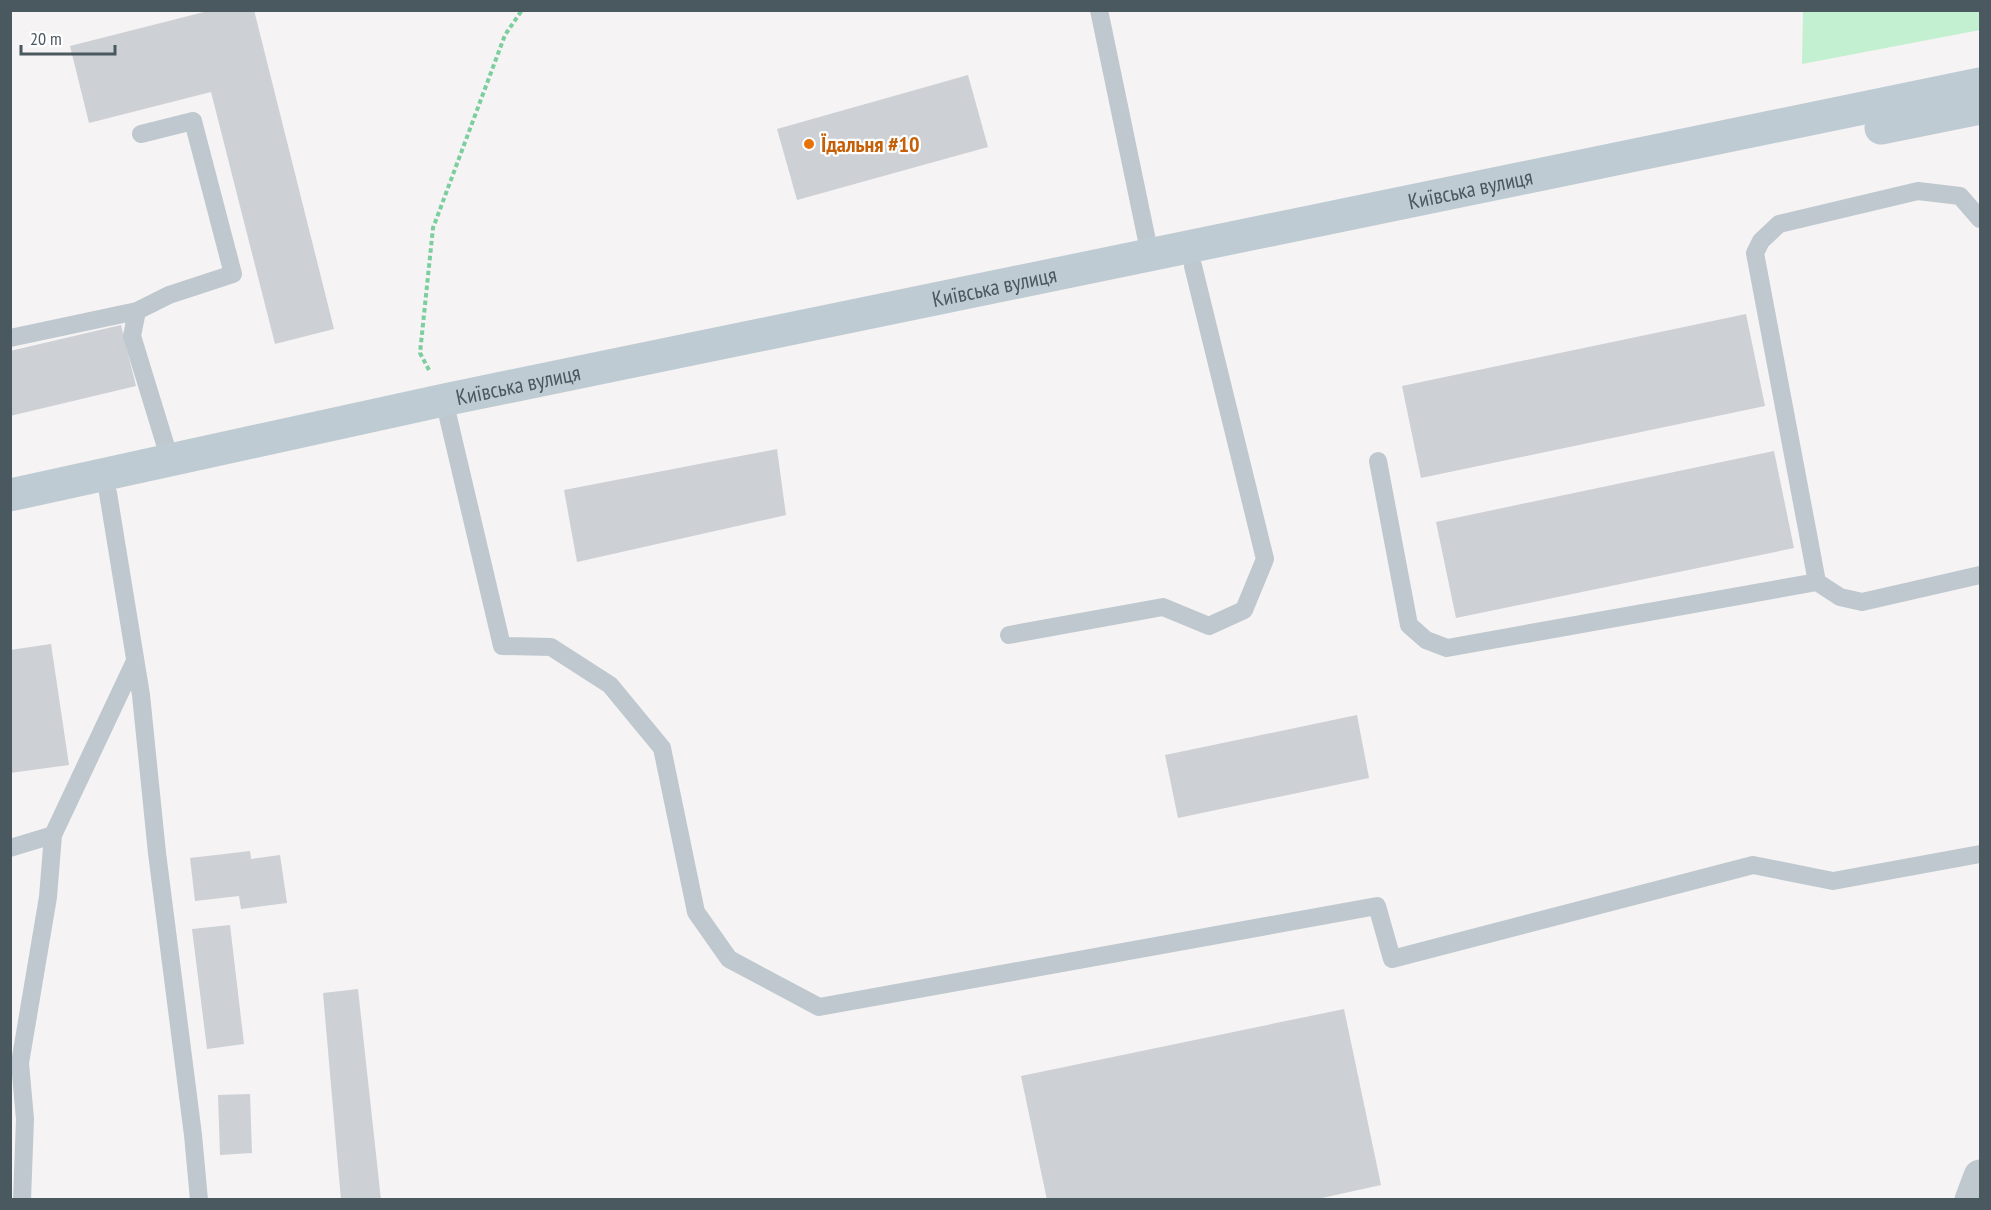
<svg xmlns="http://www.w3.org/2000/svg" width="1991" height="1210" font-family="'PT Sans Narrow',sans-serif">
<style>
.green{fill:#c3f0d1}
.building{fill:#cdd0d5}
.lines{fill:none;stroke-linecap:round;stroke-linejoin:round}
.path{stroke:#7bce9e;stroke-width:4;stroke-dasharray:4.5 3;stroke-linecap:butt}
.service{stroke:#bec8ce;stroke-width:18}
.tertiary{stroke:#bec8ce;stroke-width:33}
.secondary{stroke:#bfcbd3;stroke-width:33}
.food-dot{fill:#e8710a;stroke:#fff;stroke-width:2}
.labels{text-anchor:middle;stroke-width:4.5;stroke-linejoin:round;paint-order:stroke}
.food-label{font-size:22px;font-weight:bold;fill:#c56008;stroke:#fff;text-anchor:start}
.street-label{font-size:22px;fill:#4a5860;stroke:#fff}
</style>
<rect width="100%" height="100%" fill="#f5f3f3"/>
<path class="green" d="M1803 11H1980V30L1802 64Z"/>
<path class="building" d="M212 10H254L334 329 275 344 211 92 89 123 70 46Z
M968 75 988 147 797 200 777 129Z
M1746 314 1765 406 1421 478 1402 386Z
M121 325 136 386 10 416V351Z
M777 449 786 515 577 562 564 490Z
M1774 451 1794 548 1456 618 1436 522Z
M51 644 69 765 10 773V650Z
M1357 715 1369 778 1178 818 1165 755Z
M250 851 251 859 280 855 287 903 241 909 239 896 195 901 190 858Z
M230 925 244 1044 207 1049 192 929Z
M358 989 381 1200H341L323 993Z
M1344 1009 1381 1185 1313 1200H1047L1021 1076Z
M250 1094 252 1153 220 1155 218 1095Z"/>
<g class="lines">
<path class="path" d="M429 370 420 353 433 228 505 35 522 10"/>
<path class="service" d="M1099 10 1150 255
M141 134 193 121 233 274 169 295 137 311 132 336 170 460
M10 338 137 311
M444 400 502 646 551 647 610 685 662 748 696 912 729 959 819 1007 1377 906 1392 959 1753 865 1833 881 1980 854
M1378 461 1409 625 1426 640 1447 648 1817 582 1840 597 1862 602 1980 575
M108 493 141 695 157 853 193 1135 199 1200
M1817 582 1755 253 1761 241 1779 224 1918 191 1960 196 1980 219
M1009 635 1163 607 1209 626 1244 610 1265 559 1193 266
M10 848 53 835
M22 1200 25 1119 20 1063 48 897 53 835 135 661"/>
<path class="tertiary" d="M1971 1200 1980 1176"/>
<g class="secondary">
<path d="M1881 128 1980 108"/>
<path id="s1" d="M10 495 444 400 1980 84"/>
</g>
</g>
<circle class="food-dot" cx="809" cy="144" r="6"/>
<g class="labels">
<g class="food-label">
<text x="821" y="152">Їдальня #10</text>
</g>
<g class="street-label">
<text dy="8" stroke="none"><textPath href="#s1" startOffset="1492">Київська вулиця</textPath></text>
<text dy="8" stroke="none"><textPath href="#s1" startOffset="1006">Київська вулиця</textPath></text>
<text dy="8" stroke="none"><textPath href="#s1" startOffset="520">Київська вулиця</textPath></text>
</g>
</g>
<rect width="1991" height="1210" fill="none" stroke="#4a5860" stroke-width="24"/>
<path d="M21 45v9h94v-9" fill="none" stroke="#4a5860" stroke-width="3"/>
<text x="30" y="45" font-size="18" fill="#4a5860" stroke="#ffffff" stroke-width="4.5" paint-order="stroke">20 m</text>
</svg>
